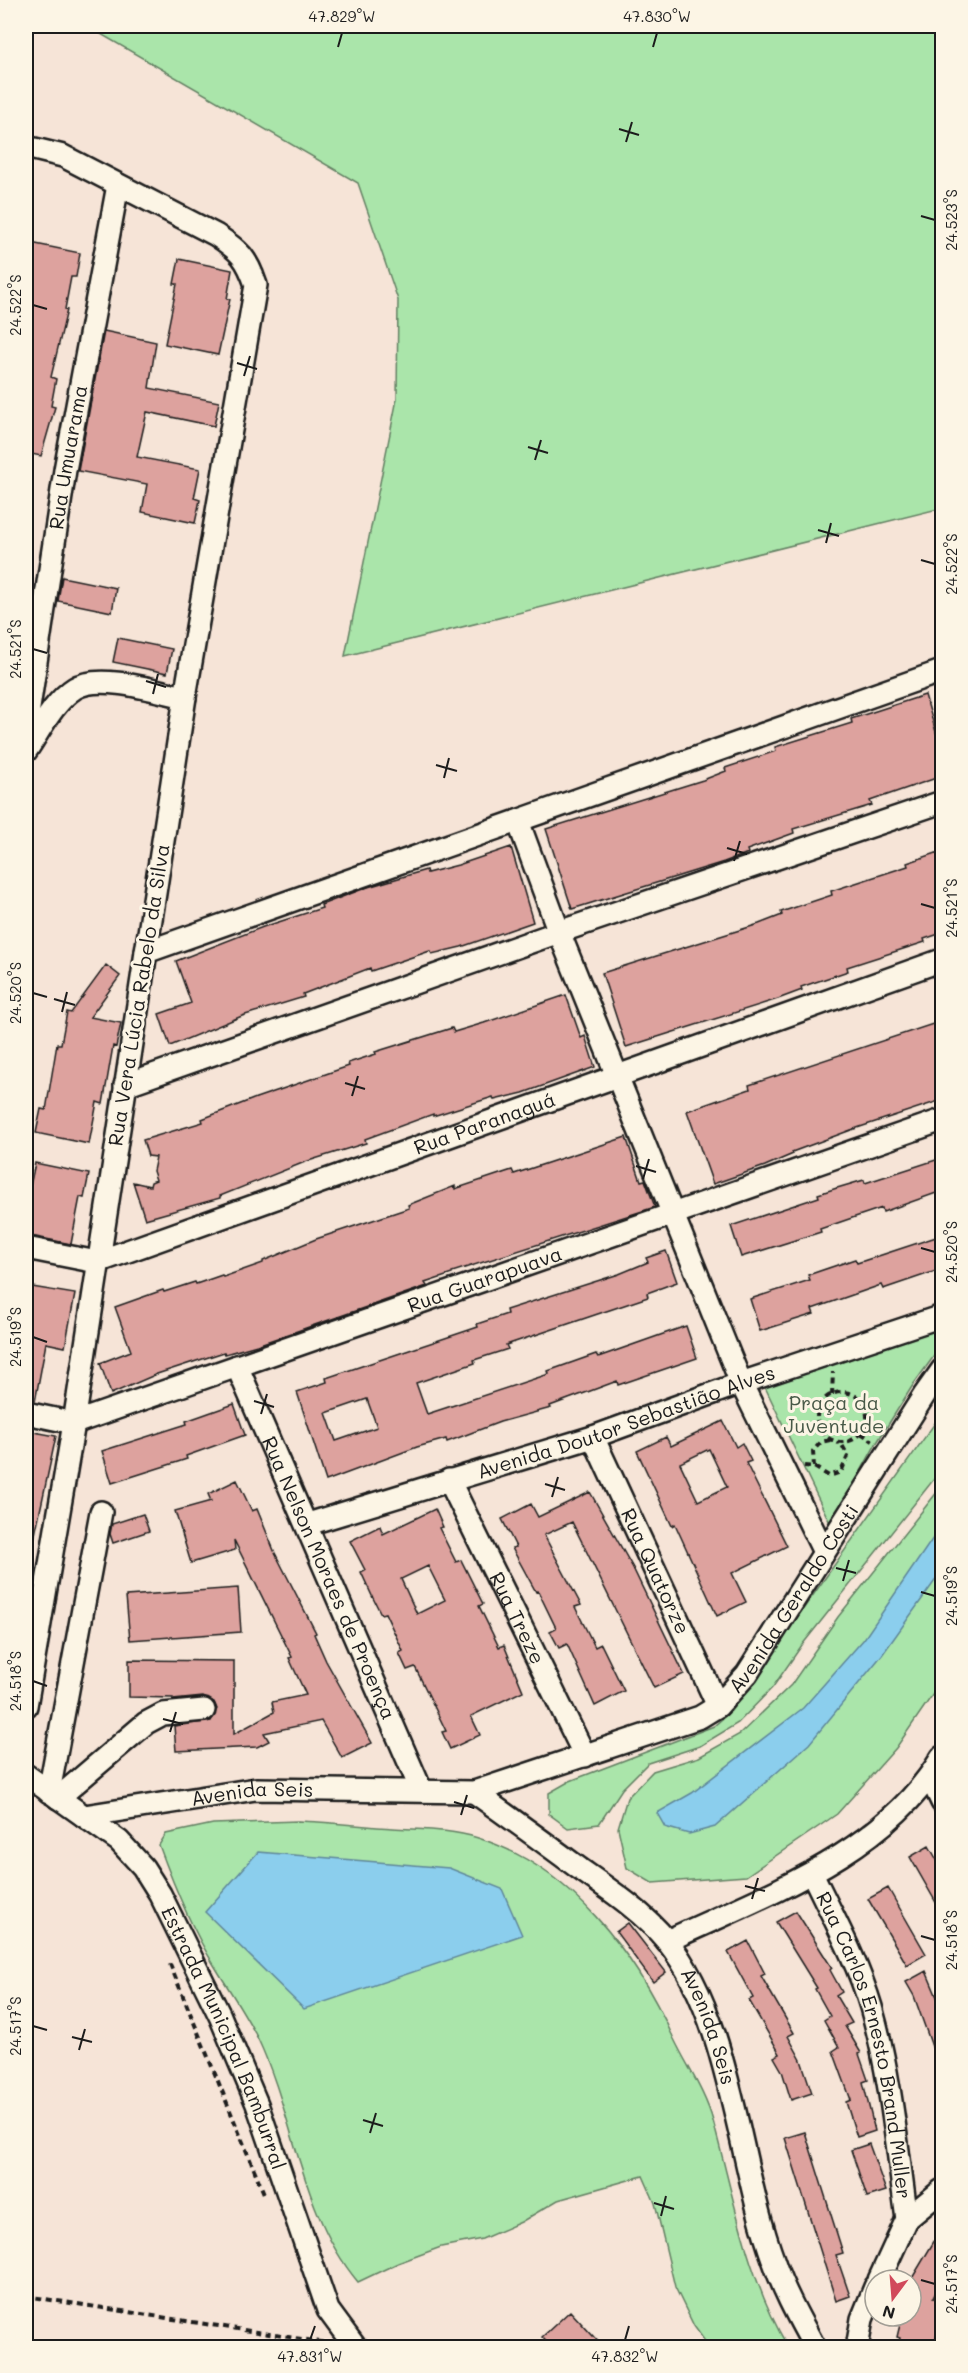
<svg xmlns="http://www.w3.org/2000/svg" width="968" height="2373" font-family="Mali,sans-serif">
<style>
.green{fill:#aae5aa;stroke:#638063;stroke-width:1.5}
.water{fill:#8bceed;stroke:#5f8799;stroke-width:1.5}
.building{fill:#dda29e;stroke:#1c1c1c;stroke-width:1.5;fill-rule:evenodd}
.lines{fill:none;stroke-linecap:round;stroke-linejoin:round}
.minor-casing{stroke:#1c1c1c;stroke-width:26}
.path{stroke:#1c1c1c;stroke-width:4;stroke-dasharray:6 4.5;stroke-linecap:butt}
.minor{stroke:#fcf5e5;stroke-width:21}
.ticks{fill:none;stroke:#1c1c1c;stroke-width:2}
.labels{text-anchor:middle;stroke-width:6;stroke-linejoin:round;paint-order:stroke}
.street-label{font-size:20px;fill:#1c1c1c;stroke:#fcf5e5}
.park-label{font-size:20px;fill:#475847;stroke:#fcf5e5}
.neatline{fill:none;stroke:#1c1c1c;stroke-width:2}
.ticks-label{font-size:15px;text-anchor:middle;fill:#1c1c1c}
</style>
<rect width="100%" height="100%" fill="#f6e4d7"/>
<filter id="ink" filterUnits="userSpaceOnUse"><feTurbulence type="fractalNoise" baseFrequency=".0167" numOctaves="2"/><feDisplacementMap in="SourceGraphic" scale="12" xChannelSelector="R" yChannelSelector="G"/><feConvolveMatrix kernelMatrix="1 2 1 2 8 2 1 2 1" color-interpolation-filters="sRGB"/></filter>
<g filter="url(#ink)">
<path class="green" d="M87 26H942V508L345 656 397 399 398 300 358 183Z
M926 1328 942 1330V1345L913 1385 876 1444 831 1525 764 1385Z
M942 1413V1469L802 1645 773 1687 738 1723 700 1746 648 1763 622 1789 599 1824 568 1828 549 1814V1793L570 1781 714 1726 731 1711Z
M942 1486V1681L896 1748 837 1814 746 1876 652 1883 627 1868 618 1828 627 1798 653 1771 699 1757 740 1734 791 1685 838 1617Z
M298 1821C330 1822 361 1826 393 1828 422 1830 449 1829 478 1838 571 1867 635 1953 674 2039 687 2066 705 2092 713 2121 734 2198 747 2278 788 2347H709L694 2326 675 2287 655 2203 643 2176 558 2200 521 2222 482 2239 441 2247 398 2263 358 2282C301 2214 295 2118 258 2039 245 2013 229 1990 214 1965 191 1928 174 1886 159 1845L166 1834 213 1824Z"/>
<path class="water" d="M942 1525V1571L882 1655 809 1744 715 1827 689 1834 665 1827 657 1813 692 1793 803 1708 864 1639Z
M258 1852 449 1868 502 1889 522 1935 304 2009 205 1912Z"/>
<path class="building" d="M26 242 80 253 76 277H71L65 309 67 310 51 377 56 379 51 406 55 407 41 456 26 453Z
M179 259 232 270 227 299H230L218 355 165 344 177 284H174Z
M104 331 156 342 149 388 219 402 214 426 147 412 137 457 200 469 194 498 200 500 195 523 142 512 147 484 78 471Z
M62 577 116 588 112 612 58 601Z
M118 638 172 649 167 673 113 662Z
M925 695 942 752V776L870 801 872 805 793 829 794 833 747 850 748 853 724 862 572 909 546 829 703 780 726 771 725 768 776 751 775 747 852 723 851 719Z
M511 847 533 922 461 947 432 954 430 951 371 971 370 968 303 994 304 997 242 1016 170 1046 159 1014 191 1003 176 961 263 927 322 908 321 905 368 887 426 870 427 873 458 865Z
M942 851V933L924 939 925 942 847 967 848 971 801 987 802 990 778 999 626 1047 602 973 759 924 782 915 781 912 832 895 831 891 908 866 907 863Z
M106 965 120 976 90 1017 121 1023 116 1047 113 1046 103 1104 97 1102 89 1144 36 1133 41 1109 46 1110 57 1044H61L67 1012 71 1013Z
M566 995 581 1038 585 1036 595 1067 523 1093 494 1100 493 1097 433 1116V1114L365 1139 366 1143 305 1162 220 1196V1198L145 1219 133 1182 150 1186 151 1182 156 1180 153 1171 156 1157 148 1156 143 1140 203 1122 202 1119 256 1098 349 1066 348 1063 376 1054 375 1052 452 1028 454 1032 484 1023Z
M942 1021V1100L851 1130 792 1152 793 1154 765 1166 713 1184 687 1111 750 1089 749 1085Z
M626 1137 641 1181 645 1180 655 1207 452 1272V1274L425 1283 427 1286 257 1345 225 1354 224 1352 157 1374 111 1394 100 1363 131 1351 115 1307 163 1290 164 1292 195 1282 196 1284 222 1275 223 1277 263 1263V1261L316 1239 409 1208 408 1205 455 1186V1189L512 1170 514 1174Z
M942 1158V1191L883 1212 882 1208 855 1217 820 1229 821 1232 741 1257 731 1226 819 1197 818 1194 837 1188 864 1180 865 1183Z
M35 1163 89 1174 84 1198 80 1197 71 1244 26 1235V1191H29Z
M942 1235V1269L883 1289 881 1285 812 1309 814 1314 760 1331 750 1299 810 1280 808 1275 855 1259 857 1263Z
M666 1251 677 1282 647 1293 648 1297 506 1345 508 1349 474 1360 475 1363 416 1383 427 1414 549 1374 548 1371 596 1354 598 1357 686 1326 697 1358 618 1385 617 1381 550 1406 551 1408 500 1422 447 1442 446 1439 417 1447 326 1481 297 1392 327 1382 326 1378 478 1327 477 1324 507 1314 506 1310 619 1274 648 1262 646 1258ZM367 1399 377 1427 336 1441 326 1413Z
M26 1286 75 1294 65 1347 46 1343 35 1402 26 1401Z
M234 1404 245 1435 186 1456 187 1459 112 1483 102 1451 187 1424 186 1421Z
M723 1421 736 1447 742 1443 751 1461 746 1463 787 1546 732 1573 746 1602 717 1616 675 1524 672 1526 637 1451 666 1437 671 1446ZM709 1449 727 1487 698 1501 680 1463Z
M34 1432 56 1436 33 1544H26V1475Z
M237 1480 252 1511 257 1509 275 1553 316 1633 314 1634 326 1661 372 1743 342 1758 321 1721 264 1733 269 1741 257 1747 176 1751 174 1726 211 1721 217 1709 214 1702 203 1697 173 1700V1698L129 1697V1660L234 1661V1734L274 1712 272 1702 306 1695 289 1658 292 1657 234 1540 235 1550 191 1563 175 1511 211 1501 208 1494Z
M590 1492 633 1568 684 1674 654 1688 572 1522 544 1535 581 1605 575 1607 595 1647 601 1644 624 1691 595 1706 567 1644 559 1648 550 1631 556 1628 538 1591 536 1592 512 1548 516 1547 502 1519 531 1504 538 1517Z
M435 1509 443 1527 439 1528 456 1562 461 1560 483 1604 479 1606 499 1647 504 1645 523 1691 471 1716 480 1735 450 1749 442 1732 446 1731 415 1667 407 1670 399 1653 403 1651 385 1613 381 1614 373 1598 361 1572 365 1570 350 1541 380 1526 383 1534ZM428 1566 445 1600 417 1614 401 1579Z
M143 1514 149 1531 113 1543 110 1534 112 1524Z
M238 1588 241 1632 130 1640 126 1596Z
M929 1846 942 1869V1913L910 1857Z
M888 1888 926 1954 907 1965 868 1899Z
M796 1911 832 1968 830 1970 842 1992 836 1996 852 2023 845 2026 861 2053 859 2054 868 2080 863 2082 875 2131 857 2137 846 2102 851 2100 833 2051 839 2047 824 2020 830 2016 815 1989 817 1988 776 1922Z
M628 1923 666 1972 653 1982 616 1932Z
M748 1941 765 1974 761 1976 794 2033 788 2036 801 2060 812 2093 791 2100 782 2071 774 2057 780 2054 749 2000 753 1998 728 1952Z
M926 1971 942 2009 940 2069 914 1996 906 1982Z
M805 2132 843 2253 836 2255 850 2296 836 2301 785 2138Z
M869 2144 886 2191 867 2197 851 2150Z
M942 2228V2280L933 2298 942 2300V2308L934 2348H898L900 2338 897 2337 902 2316H911V2280Z
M570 2311 604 2348H552L542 2337Z"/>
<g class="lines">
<defs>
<g id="minor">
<path d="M26 147 63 156 216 235C240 251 247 258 256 285L185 697 74 1423 26 1706"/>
<path id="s1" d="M26 728 65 470 118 185"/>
<path d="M26 751C39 732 54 701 75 688 99 673 157 691 185 697"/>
<path d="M518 821 559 932 741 1383 824 1552"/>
<path d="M146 952 942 671"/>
<path d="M125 1085 559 932 942 802"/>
<path id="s2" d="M26 1248 97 1262 942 960"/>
<path id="s3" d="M237 1366 421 1790"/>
<path id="s4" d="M26 1413 74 1423 942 1120"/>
<path id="s5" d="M593 1437 718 1706"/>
<path id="s6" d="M449 1480 585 1756"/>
<path id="s7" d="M308 1524 593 1437 741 1383 942 1316"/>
<path id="s8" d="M26 1775 119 1841 143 1867 160 1894 220 2016 257 2104 328 2310 356 2348"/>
<path d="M930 1777 942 1802"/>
<path d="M49 1792 101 1512"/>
<path id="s9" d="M474 1792C509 1817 545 1843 580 1869 610 1890 643 1912 667 1941 732 2021 738 2166 774 2262 784 2292 800 2320 815 2348"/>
<path d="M58 1798 146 1723 163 1714 204 1710"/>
<path id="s10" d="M84 1816 256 1789 474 1792 700 1717 718 1706 747 1674 925 1394 942 1370"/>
<path id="s11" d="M812 1873C833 1917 857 1960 871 2007 891 2076 897 2148 907 2219"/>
<path d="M667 1941C765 1895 884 1854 942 1757"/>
<path d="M879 2280 907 2219 942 2190"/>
<path d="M857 2348 862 2319 875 2287"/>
</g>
</defs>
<use href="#minor" class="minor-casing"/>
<path class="path" d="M817 1417a25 25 0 1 1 50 0a25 25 0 1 1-50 0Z
M832 1395 833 1372
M861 1433 873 1441
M804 1466 814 1467 829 1476 841 1472 848 1456 842 1445 837 1442
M814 1467 813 1451 821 1442 830 1440
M170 1964 265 2196
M26 2296 327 2343"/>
<use href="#minor" class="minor"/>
</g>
</g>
<path class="ticks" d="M338 47 342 33M653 47 657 33M619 129 639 135M626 142 632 122M921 216 935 220M33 305 47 309M237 363 257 369M244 376 250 356M528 447 548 453M535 460 541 440M818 530 839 536M826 543 831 523M921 560 935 564M33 649 47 653M146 681 166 687M153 694 158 674M436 765 457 771M444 778 449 758M727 848 747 854M734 861 740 841M921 904 935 908M33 993 47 997M54 999 75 1005M62 1012 67 992M345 1083 365 1089M352 1096 358 1076M636 1166 656 1172M643 1179 649 1159M921 1248 935 1252M33 1337 47 1342M254 1401 274 1407M261 1414 267 1394M545 1484 565 1490M552 1497 558 1477M836 1568 856 1573M843 1581 849 1560M921 1592 935 1596M33 1681 47 1686M163 1719 183 1724M170 1732 176 1712M454 1802 474 1808M461 1815 467 1795M745 1886 765 1891M752 1899 758 1878M921 1936 935 1940M33 2026 47 2030M72 2037 92 2042M79 2050 85 2029M363 2120 383 2126M370 2133 376 2113M654 2203 674 2209M661 2216 666 2196M921 2280 935 2284M310 2340 315 2326M625 2340 629 2326"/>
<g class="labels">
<g class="street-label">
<text dy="7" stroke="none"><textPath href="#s1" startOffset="274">Rua Umuarama</textPath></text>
<text transform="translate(139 995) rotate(-81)" y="7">Rua Vera Lúcia Rabelo da Silva</text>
<text dy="7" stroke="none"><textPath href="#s2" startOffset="484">Rua Paranaguá</textPath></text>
<text dy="7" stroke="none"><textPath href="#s4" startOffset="484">Rua Guarapuava</textPath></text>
<text dy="7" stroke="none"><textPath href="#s7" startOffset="334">Avenida Doutor Sebastião Alves</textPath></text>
<text dy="7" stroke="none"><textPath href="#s5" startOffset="148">Rua Quatorze</textPath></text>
<text dy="7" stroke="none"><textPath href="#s3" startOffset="231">Rua Nelson Moraes de Proença</textPath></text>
<text dy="7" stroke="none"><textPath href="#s10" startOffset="783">Avenida Geraldo Costi</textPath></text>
<text dy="7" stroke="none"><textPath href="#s6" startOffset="154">Rua Treze</textPath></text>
<text dy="7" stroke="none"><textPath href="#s10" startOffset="170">Avenida Seis</textPath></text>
<text dy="7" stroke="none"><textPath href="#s9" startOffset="340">Avenida Seis</textPath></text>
<text dy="7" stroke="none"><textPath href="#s8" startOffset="339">Estrada Municipal Bamburral</textPath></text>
<text dy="7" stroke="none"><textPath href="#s11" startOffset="182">Rua Carlos Ernesto Brand Muller</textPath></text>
</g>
<g class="park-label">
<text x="834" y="1410">Praça da<tspan x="834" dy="23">Juventude</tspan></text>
</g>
</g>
<rect width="968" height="2373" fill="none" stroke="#fcf5e5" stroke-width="66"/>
<g transform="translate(893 2298) rotate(196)"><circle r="28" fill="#fcf5e5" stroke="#a29e95" stroke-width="1.5"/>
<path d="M0-4.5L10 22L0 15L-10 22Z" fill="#d1495b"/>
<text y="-9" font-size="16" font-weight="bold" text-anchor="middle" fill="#1c1c1c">N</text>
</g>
<rect x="33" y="33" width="902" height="2307" class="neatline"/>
<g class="ticks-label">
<text x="342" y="22">47.829°W</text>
<text x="657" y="22">47.830°W</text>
<text transform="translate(952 220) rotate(-90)" y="5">24.523°S</text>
<text transform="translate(16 305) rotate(-90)" y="5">24.522°S</text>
<text transform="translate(952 564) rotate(-90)" y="5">24.522°S</text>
<text transform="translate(16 649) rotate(-90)" y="5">24.521°S</text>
<text transform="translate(952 908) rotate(-90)" y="5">24.521°S</text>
<text transform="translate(16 993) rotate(-90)" y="5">24.520°S</text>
<text transform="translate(952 1252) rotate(-90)" y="5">24.520°S</text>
<text transform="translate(16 1337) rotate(-90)" y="5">24.519°S</text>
<text transform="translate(952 1596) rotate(-90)" y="5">24.519°S</text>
<text transform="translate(16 1681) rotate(-90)" y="5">24.518°S</text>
<text transform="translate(952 1940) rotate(-90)" y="5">24.518°S</text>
<text transform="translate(16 2026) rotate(-90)" y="5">24.517°S</text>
<text transform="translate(952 2284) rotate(-90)" y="5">24.517°S</text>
<text x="310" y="2362">47.831°W</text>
<text x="625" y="2362">47.832°W</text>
</g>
</svg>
